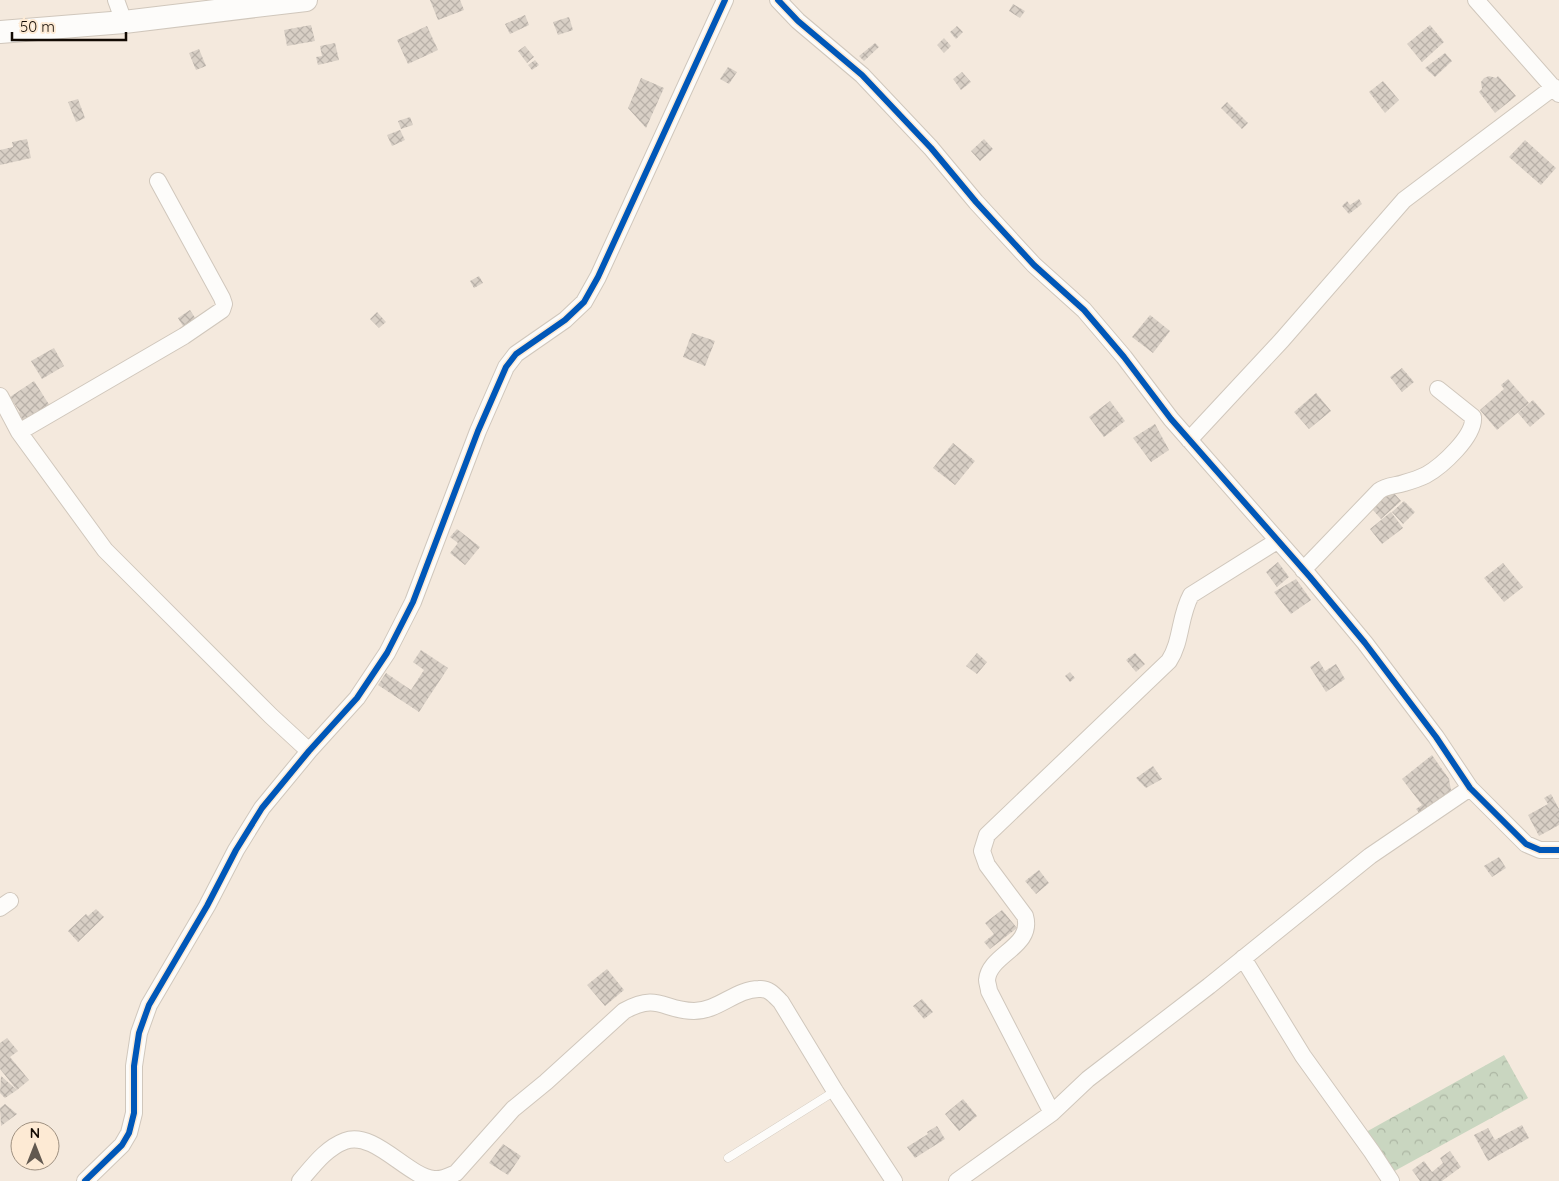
<svg xmlns="http://www.w3.org/2000/svg" width="1559" height="1181" font-family="Quicksand,sans-serif">
<style>
.forest{fill:url(#forest-crowns)}
.building{fill:url(#building-cross-hatch)}
.lines{fill:none;stroke-linecap:round;stroke-linejoin:round}
.lane-casing{stroke:#d0c7bc;stroke-width:9}
.street-casing{stroke:#d0c7bc;stroke-width:18}
.secondary-casing{stroke:#d0c7bc;stroke-width:24}
.lane{stroke:#fdfcfa;stroke-width:8}
.street{stroke:#fdfcfa;stroke-width:16}
.secondary{stroke:#fdfcfa;stroke-width:22}
.cycleway-casing{stroke:#fdead4;stroke-width:9}
.cycleway{stroke:#0057b8;stroke-width:6}
</style>
<defs>
<pattern id="forest-crowns" width="20" height="18" patternUnits="userSpaceOnUse" patternTransform="scale(1.25)"><rect width="20" height="18" fill="#c9d6c0"/><path d="M2 6a3 3 0 1 1 6 0M12 15a3 3 0 1 1 6 0" fill="none" stroke="#acb6a3"/></pattern>
<pattern id="building-cross-hatch" width="8" height="8" patternUnits="userSpaceOnUse" patternTransform="scale(1.25)"><rect width="8" height="8" fill="#d8cfc5"/><path d="M0 0l8 8M0 8l8-8" fill="none" stroke="#b8b0a8"/></pattern>
</defs>
<rect width="100%" height="100%" fill="#f4e9dd"/>
<path class="forest" d="M1504 1055 1528 1098 1389 1174 1366 1132Z"/>
<path class="building" d="M430 0H460L464 10 438 20Z
M1013 4 1025 11 1020 18 1009 11Z
M525 15 529 25 510 34 505 24Z
M569 17 573 30 558 35 553 22Z
M311 25 315 41 287 46 284 30Z
M1430 25 1444 42 1422 62 1407 44Z
M427 26 438 50 408 64 397 40Z
M957 26 963 32 956 39 950 32Z
M944 38 951 46 944 53 937 45Z
M335 43 339 60 318 65 316 57 322 56 320 46Z
M875 43 879 47 864 61 859 56Z
M525 46 534 57 527 63 518 51Z
M199 49 206 66 196 70 189 53Z
M1445 53 1452 61 1435 77 1425 68Z
M535 60 539 65 532 70 528 65Z
M728 67 737 72 729 84 720 79Z
M962 72 971 82 961 90 953 79Z
M1489 76 1496 78 1498 76 1516 96 1495 113 1479 92 1482 89 1481 82 1484 78Z
M641 78 664 88 646 128 628 108Z
M1383 81 1399 100 1385 113 1369 92Z
M78 99 85 118 76 122 68 102Z
M1227 102 1248 123 1242 129 1221 108Z
M410 117 413 125 401 129 398 121Z
M400 130 405 140 392 146 387 135Z
M27 139 31 158 0 165V150L13 147 12 142Z
M984 139 993 149 980 161 971 151Z
M1525 140 1556 168 1541 185 1509 157Z
M1359 199 1362 204 1349 214 1342 206 1347 201 1350 205Z
M479 276 483 283 474 288 470 281Z
M190 310 199 324 186 331 178 318Z
M377 312 386 322 379 328 370 319Z
M1150 315 1170 331 1153 353 1132 337Z
M692 333 715 341 705 366 683 357Z
M54 348 64 366 42 379 31 361Z
M1402 368 1414 382 1402 392 1390 377Z
M1508 379 1529 403 1497 430 1480 410 1504 389 1501 385Z
M34 381 50 406 21 426 14 416 20 412 10 397Z
M1316 393 1331 411 1309 429 1294 412Z
M1533 400 1545 414 1530 427 1518 413Z
M1110 401 1125 421 1104 437 1089 417Z
M1155 424 1169 450 1151 462 1133 438Z
M953 443 975 461 955 485 933 468Z
M1392 491 1401 501 1381 519 1372 509Z
M1404 501 1415 512 1403 524 1392 512Z
M1391 512 1403 528 1382 544 1370 529Z
M457 529 480 547 465 565 450 553 458 543 450 537Z
M1278 562 1289 577 1277 587 1266 572Z
M1503 563 1523 587 1504 602 1484 578Z
M1296 579 1311 600 1291 614 1274 592Z
M421 650 448 668 419 712 378 685 386 673 411 690 424 670 413 662Z
M977 653 987 662 977 674 966 666Z
M1135 653 1145 664 1136 672 1126 660Z
M1319 661 1325 671 1336 664 1345 679 1326 692 1310 667Z
M1070 672 1075 678 1070 682 1065 676Z
M1432 755 1449 779 1451 790 1448 795 1420 814 1416 809 1422 805 1402 779Z
M1153 766 1162 779 1146 788 1136 778Z
M1551 794 1559 809V825L1539 836 1528 815 1548 804 1544 798Z
M1499 857 1506 868 1492 877 1484 866Z
M1039 870 1049 883 1036 894 1025 881Z
M96 909 104 917 78 942 68 931 86 914 88 916Z
M1002 910 1017 928 990 949 984 942 994 934 985 923Z
M607 969 624 990 605 1006 587 985Z
M922 999 933 1012 924 1019 913 1006Z
M7 1038 18 1051 10 1057 29 1080 17 1090 5 1098 0 1093 1 1076 17 1090 0 1069V1043Z
M963 1099 977 1116 959 1131 945 1114Z
M5 1104 17 1114 1 1126 0 1108Z
M1522 1125 1529 1138 1488 1161 1474 1135 1488 1128 1495 1140Z
M937 1126 945 1139 915 1158 907 1147 928 1134 927 1132Z
M503 1144 521 1156 508 1175 489 1163Z
M1450 1151 1461 1167 1442 1181H1420L1412 1170 1424 1161 1432 1172 1443 1163 1440 1158Z"/>
<g class="lines">
<defs>
<path id="lane" d="M728 1158 835 1091"/>
<path id="street" d="M116 0 124 22
M778 0 798 21 862 75 931 148 976 202 1034 265 1084 310 1124 357 1171 419 1310 577 1365 643 1436 737 1470 788 1526 844 1540 850H1559
M1476 0 1559 94
M0 396 19 432 105 550 271 716 309 751
M19 432 184 336 222 310 224 304 222 298 158 181
M1189 440 1282 340 1404 200 1554 87
M1303 570 1379 491C1387 485 1396 486 1404 483 1411 481 1420 478 1426 475 1442 466 1475 436 1473 417L1438 389
M0 908 10 901
M1243 958 1303 1056 1372 1152 1391 1181
M1052 1113 989 991C989 988 987 983 987 980 989 954 1034 947 1025 916L987 865 982 851 987 835 1169 661C1182 641 1179 617 1191 595L1277 541
M85 1181 122 1145 129 1133 134 1113V1066L139 1033 149 1005 207 906 236 850 262 808 309 751 357 698 387 653 413 602 478 431 506 367 516 354 565 320 584 302 598 277 725 0
M300 1181C313 1166 326 1148 345 1141 374 1130 408 1177 434 1179 443 1180 449 1176 456 1173L513 1109 546 1082 624 1011C659 992 663 1011 694 1011 718 1011 736 989 759 989 769 988 775 996 781 1002L835 1091 894 1181
M957 1181 1052 1113 1088 1079 1209 986 1370 856 1470 788"/>
<path id="secondary" d="M0 32 124 22 306 0"/>
</defs>
<use href="#lane" class="lane-casing"/>
<use href="#street" class="street-casing"/>
<use href="#secondary" class="secondary-casing"/>
<use href="#lane" class="lane"/>
<use href="#street" class="street"/>
<use href="#secondary" class="secondary"/>
<defs>
<path id="cycleway" d="M778 0 798 21 862 75 931 148 976 202 1034 265 1084 310 1124 357 1171 419 1310 577 1365 643 1436 737 1470 788 1526 844 1540 850H1559
M85 1181 122 1145 129 1133 134 1113V1066L139 1033 149 1005 207 906 236 850 262 808 309 751 357 698 387 653 413 602 478 431 506 367 516 354 565 320 584 302 598 277 725 0"/>
</defs>
<use href="#cycleway" class="cycleway-casing"/>
<use href="#cycleway" class="cycleway"/>
</g>
<g transform="translate(35 1146)"><circle r="24" fill="#fdead4" stroke="#9f9181"/>
<path d="M0-4L9 19L0 12L-9 19Z" fill="#625950"/>
<text y="-8" font-size="14" font-weight="bold" text-anchor="middle" fill="#130b04">N</text>
</g>
<path d="M12 32v8h114v-8" fill="none" stroke="#130b04" stroke-width="2.5"/>
<text x="20" y="32" font-size="15" fill="#130b04" stroke="#fdead4" stroke-width="4" paint-order="stroke">50 m</text>
</svg>
